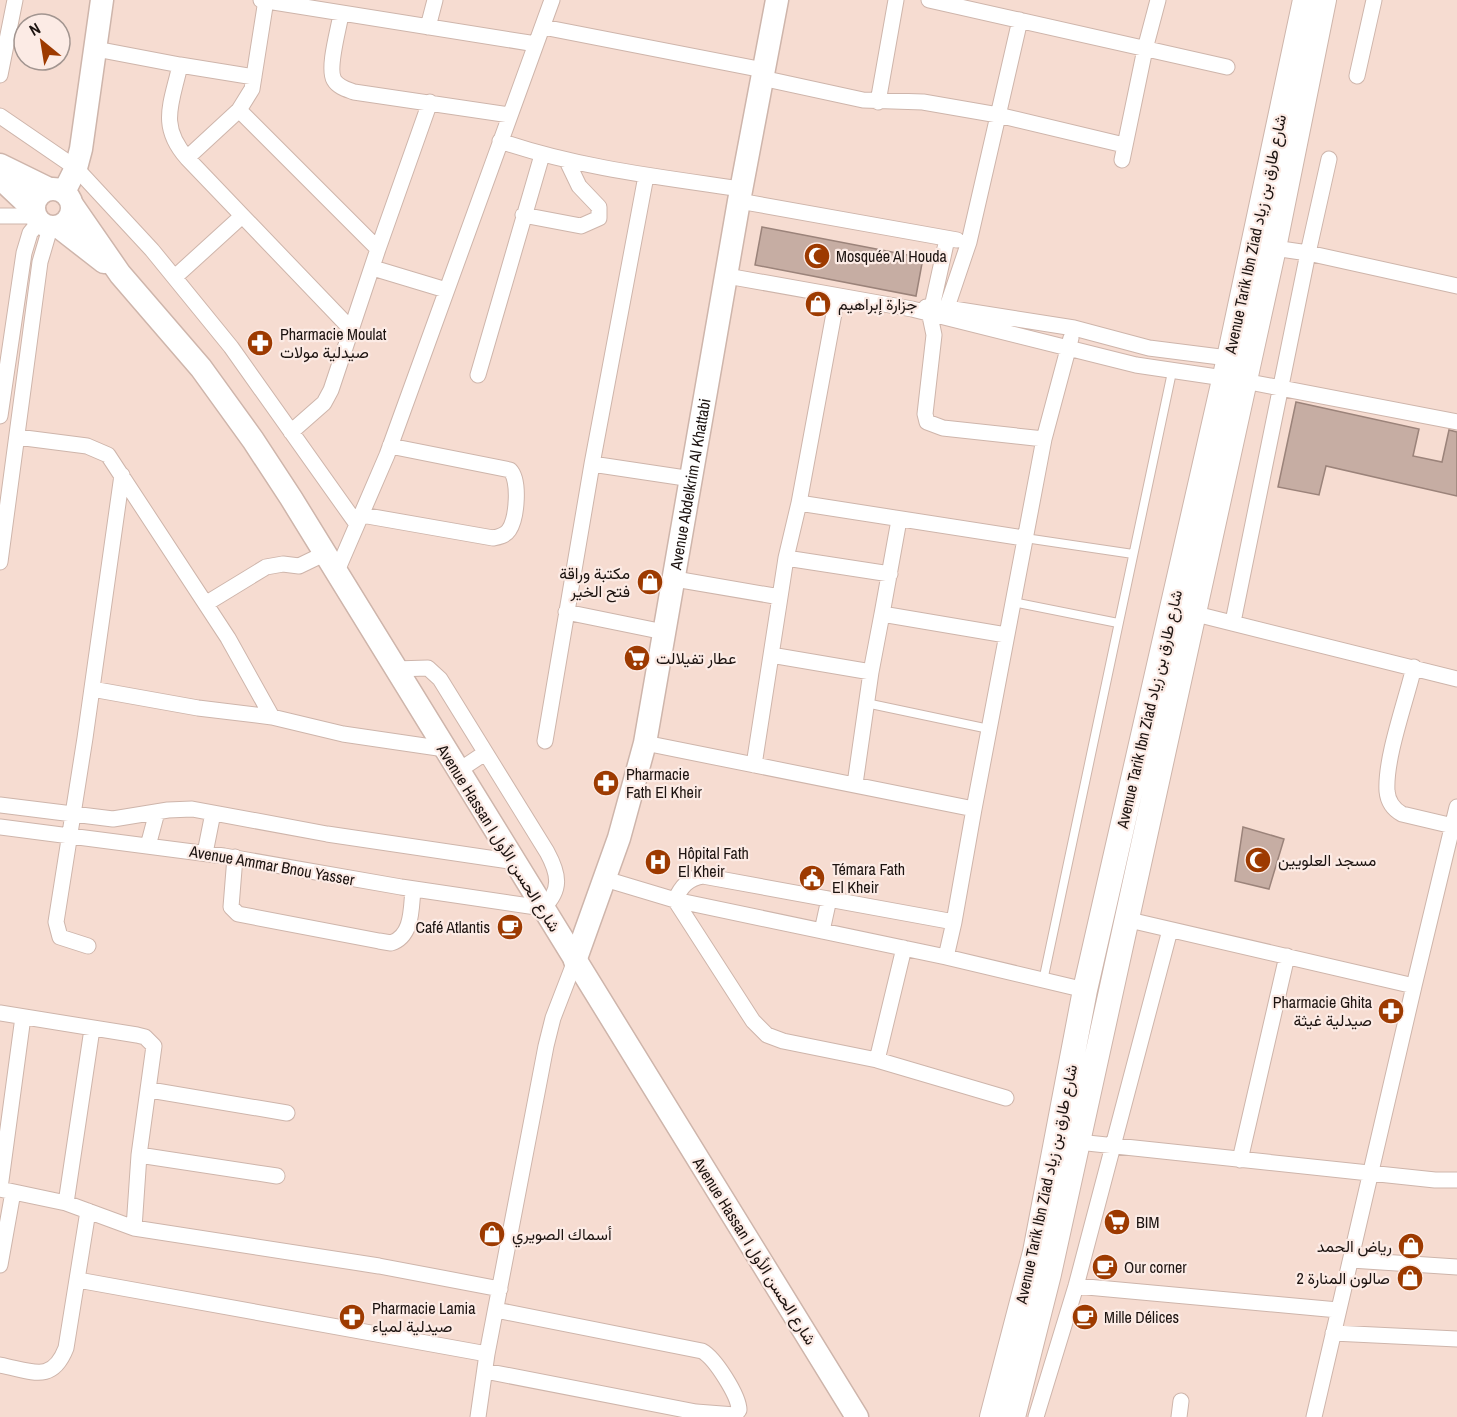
<svg xmlns="http://www.w3.org/2000/svg" width="1457" height="1417" font-family="'Archivo Narrow',Vazirmatn,sans-serif">
<style>
.building{fill:#c6ada3;stroke:#9b837a;stroke-width:1.5}
.lines{fill:none;stroke-linecap:round;stroke-linejoin:round}
.lane-casing{stroke:#ceb5ab;stroke-width:10}
.street-casing{stroke:#ceb5ab;stroke-width:17}
.secondary-casing{stroke:#ceb5ab;stroke-width:25}
.primary-casing{stroke:#ceb5ab;stroke-width:26}
.lane{stroke:#fff;stroke-width:8}
.street{stroke:#fff;stroke-width:15}
.secondary{stroke:#fff;stroke-width:22}
.primary{stroke:#fff;stroke-width:24}
.labels{text-anchor:middle;stroke-width:4.5;stroke-linejoin:round;paint-order:stroke}
.street-label{font-size:16px;fill:#1c1310;stroke:#fcebe5}
.poi-label{font-size:16px;fill:#1c1310;stroke:#fcebe5;text-anchor:start}
</style>
<rect width="100%" height="100%" fill="#f6dcd1"/>
<path class="building" d="M762 227 923 258 916 296 755 265Z
M1296 402 1419 429 1413 456 1442 462 1449 430 1457 432V496L1326 466 1319 495 1278 487Z
M1243 827 1284 839 1269 889 1235 881Z"/>
<g class="lines">
<defs>
<path id="lane" d="M1025 538 1133 554
M1013 602 1118 623
M866 703 989 729
M1043 981 1172 372"/>
<path id="street" d="M261 0 536 44
M929 0 1227 67
M341 14C339 28 327 68 334 80 338 87 346 89 354 92L510 115
M428 27 435 0
M543 27 763 70
M96 49 180 65C172 103 158 125 187 158L350 328
M180 65 254 77
M0 75 15 0
M1357 76 1374 0
M762 78 863 100 923 102 998 115 1124 145
M878 102 896 0
M239 110 252 89 266 0
M0 116 76 168 152 250 231 347 356 523
M500 141C579 168 659 177 741 189
M187 158 239 110 378 249 331 390 324 403 291 432
M1122 160 1145 49 1158 0
M739 201 957 240
M523 215 581 226 599 218V207L579 186 567 161
M0 216H35
M1274 248 1308 253 1329 159
M378 249 430 102
M373 268 446 290
M727 276 912 309 1136 365 1244 381 1457 422
M175 277 242 216
M926 307 947 308 1074 328 1149 348 1236 359
M944 316 969 242 1020 20
M478 375 542 155
M0 416 24 253 30 233 39 222
M17 437 87 446 108 455 228 638 272 717 343 734 445 749
M1044 439 1071 338
M592 464 692 479
M799 503 837 297
M362 515 493 538C499 537 505 536 509 530 517 518 520 480 510 470L390 446
M0 562 40 262 50 228
M337 571 387 455 552 0
M890 574 786 558 799 503 1024 538
M675 579 780 597 754 765
M780 597 786 558
M207 603 266 567 283 564 299 566 326 553
M566 612 664 632
M1192 613 1457 679
M882 614 899 520
M1233 622 1308 253 1457 286
M771 655 871 672
M1414 667C1406 701 1385 758 1387 791 1388 802 1393 809 1402 814L1457 827
M92 689 198 708 272 717
M545 741 592 464 646 176
M645 743 974 809 1044 439 943 428 927 422 925 414 934 335 930 316 947 239
M458 771 485 753
M855 784 871 672 882 614 1006 635
M0 805 113 819 168 810 192 809 327 834 516 862
M0 827 224 856 401 887 543 908C562 890 559 874 547 852L440 679 428 668 395 669
M148 846 157 812
M205 853 213 813
M235 857 231 907 238 914 379 941 391 943C413 936 411 908 413 889
M605 879 675 900 946 957 1085 990
M1125 919 1414 986 1314 1417
M954 922 703 876C688 878 681 887 675 900L753 1021 767 1035 783 1041 877 1060 1006 1098
M822 931 829 899
M88 946 60 937 56 922 85 738 122 475
M946 957 954 922 974 809
M1414 986 1457 807
M0 1013 137 1035 145 1037 154 1046 139 1155 134 1228
M877 1060 904 948
M150 1090 287 1113
M1078 1142 1435 1180H1457
M139 1155 277 1176
M1240 1160 1287 956
M0 1188 23 1017
M0 1189 66 1203 134 1228 379 1266 500 1289
M66 1203 92 1029
M1351 1260 1457 1267
M0 1265 13 1192
M78 1280 487 1354
M1076 1286 1338 1310
M1333 1333 1457 1339
M0 1365C32 1371 52 1384 66 1348L88 1211
M485 1371 696 1412 735 1415 739 1410C739 1396 715 1358 702 1351L496 1310
M478 1417 487 1354 546 1046 553 1018 575 961
M1036 1417 1076 1286 1170 930
M1179 1417 1181 1401"/>
<g id="secondary">
<path d="M0 165 49 189"/>
<path d="M0 178 34 210"/>
<circle cx="53" cy="208" r="19"/>
<path d="M64 192 76 168 81 149 102 0"/>
<path d="M73 206 120 274 201 368 253 440 291 498 857 1417"/>
<path d="M59 227 104 262"/>
<path id="s1" d="M575 961 619 838 645 743 739 201 777 0"/>
</g>
<path id="primary" d="M992 1417 1035 1252 1085 990 1229 358 1305 0
M1013 1417 1049 1274 1274 248 1324 0"/>
</defs>
<use href="#lane" class="lane-casing"/>
<use href="#street" class="street-casing"/>
<use href="#secondary" class="secondary-casing"/>
<use href="#primary" class="primary-casing"/>
<use href="#lane" class="lane"/>
<use href="#street" class="street"/>
<use href="#secondary" class="secondary"/>
<use href="#primary" class="primary"/>
</g>
<defs>
<symbol id="mosque-disc" viewBox="-11 -11 22 22"><circle r="9.5" fill="#9d3a00" stroke="#fcebe5"/><path d="M3.5-4.9A6 6 0 1 0 3.5 4.9A5 5 0 1 1 3.5-4.9Z" fill="#fff"/></symbol>
<symbol id="shop-disc" viewBox="-11 -11 22 22"><circle r="9.5" fill="#9d3a00" stroke="#fcebe5"/><path d="M-5-2.5h2.3a2.7 3.5 0 0 1 5.4 0H5L5.5 6h-11ZM-1.5-2.5h3a1.5 2.3 0 0 0-3 0Z" fill="#fff"/></symbol>
<symbol id="pharmacy-disc" viewBox="-11 -11 22 22"><circle r="9.5" fill="#9d3a00" stroke="#fcebe5"/><path d="M-2-6h4v4h4v4h-4v4h-4v-4h-4v-4h4Z" fill="#fff"/></symbol>
<symbol id="supermarket-disc" viewBox="-11 -11 22 22"><circle r="9.5" fill="#9d3a00" stroke="#fcebe5"/><path d="M-6-5.5h2.5l.6 2H6L4.5 2H-2.5L-4.4-4H-6ZM-1.5 3.2a1.3 1.3 0 1 0 .1 0ZM3 3.2a1.3 1.3 0 1 0 .1 0Z" fill="#fff"/></symbol>
<symbol id="hospital-disc" viewBox="-11 -11 22 22"><circle r="9.5" fill="#9d3a00" stroke="#fcebe5"/><path d="M-5-5h3v3.5h4V-5h3V5h-3V1.5h-4V5h-3Z" fill="#fff"/></symbol>
<symbol id="civic-disc" viewBox="-11 -11 22 22"><circle r="9.5" fill="#9d3a00" stroke="#fcebe5"/><path d="M-.6-6.5H3V-4.5H.6V-3L4-1V1h2V6H-6V1h2V-1L-.6-3ZM-1.2 2.5V6h2.4V2.5Z" fill="#fff"/></symbol>
<symbol id="cafe-disc" viewBox="-11 -11 22 22"><circle r="9.5" fill="#9d3a00" stroke="#fcebe5"/><path d="M-5.5-4.5H6V0H3Q3 3.5 0 3.5H-2.5Q-5.5 3.5-5.5 0ZM3-3.2v2h1.7v-2ZM-6 4.5H4V6H-6Z" fill="#fff"/></symbol>
</defs>
<g fill-rule="evenodd">
<use href="#mosque-disc" x="802" y="241" width="30" height="30"/>
<use href="#shop-disc" x="803" y="289" width="30" height="30"/>
<use href="#pharmacy-disc" x="245" y="328" width="30" height="30"/>
<use href="#shop-disc" x="635" y="567" width="30" height="30"/>
<use href="#supermarket-disc" x="622" y="643" width="30" height="30"/>
<use href="#pharmacy-disc" x="591" y="768" width="30" height="30"/>
<use href="#mosque-disc" x="1243" y="845" width="30" height="30"/>
<use href="#hospital-disc" x="643" y="847" width="30" height="30"/>
<use href="#civic-disc" x="797" y="863" width="30" height="30"/>
<use href="#cafe-disc" x="495" y="912" width="30" height="30"/>
<use href="#pharmacy-disc" x="1376" y="996" width="30" height="30"/>
<use href="#supermarket-disc" x="1102" y="1207" width="30" height="30"/>
<use href="#shop-disc" x="477" y="1219" width="30" height="30"/>
<use href="#shop-disc" x="1396" y="1231" width="30" height="30"/>
<use href="#cafe-disc" x="1090" y="1252" width="30" height="30"/>
<use href="#shop-disc" x="1395" y="1263" width="30" height="30"/>
<use href="#pharmacy-disc" x="337" y="1302" width="30" height="30"/>
<use href="#cafe-disc" x="1070" y="1302" width="30" height="30"/>
</g>
<g class="labels">
<g class="street-label">
<text transform="translate(1255 234) rotate(-78)" y="6">Avenue Tarik Ibn Ziad شارع طارق بن زياد</text>
<text dy="6" stroke="none"><textPath href="#s1" startOffset="492">Avenue Abdelkrim Al Khattabi</textPath></text>
<text transform="translate(1149 709) rotate(-77)" y="6">Avenue Tarik Ibn Ziad شارع طارق بن زياد</text>
<text transform="translate(499 838) rotate(58)" y="6">Avenue Hassan I شارع الحسن الأول</text>
<text transform="translate(272 865) rotate(10)" y="6">Avenue Ammar Bnou Yasser</text>
<text transform="translate(1046 1184) rotate(-78)" y="6">Avenue Tarik Ibn Ziad شارع طارق بن زياد</text>
<text transform="translate(755 1251) rotate(58)" y="6">Avenue Hassan I شارع الحسن الأول</text>
</g>
<g class="poi-label">
<text x="836" y="262">Mosquée Al Houda</text>
<text x="838" y="310">جزارة إبراهيم</text>
<text x="280" y="340">Pharmacie Moulat<tspan x="280" dy="18">صيدلية مولات</tspan></text>
<text x="630" y="579" text-anchor="end">مكتبة وراقة<tspan x="630" dy="18">فتح الخير</tspan></text>
<text x="656" y="664">عطار تفيلالت</text>
<text x="626" y="780">Pharmacie<tspan x="626" dy="18">Fath El Kheir</tspan></text>
<text x="678" y="859">Hôpital Fath<tspan x="678" dy="18">El Kheir</tspan></text>
<text x="1278" y="866">مسجد العلويين</text>
<text x="832" y="875">Témara Fath<tspan x="832" dy="18">El Kheir</tspan></text>
<text x="490" y="933" text-anchor="end">Café Atlantis</text>
<text x="1372" y="1008" text-anchor="end">Pharmacie Ghita<tspan x="1372" dy="18">صيدلية غيثة</tspan></text>
<text x="1136" y="1228">BIM</text>
<text x="512" y="1240">أسماك الصويري</text>
<text x="1392" y="1252" text-anchor="end">رياض الحمد</text>
<text x="1124" y="1273">Our corner</text>
<text x="1390" y="1284" text-anchor="end">صالون المنارة 2</text>
<text x="372" y="1314">Pharmacie Lamia<tspan x="372" dy="18">صيدلية لمياء</tspan></text>
<text x="1104" y="1323">Mille Délices</text>
</g>
</g>
<g transform="translate(42 42) rotate(330)"><circle r="28" fill="#fcebe5" stroke="#a29590" stroke-width="1.5"/>
<path d="M0-4.5L10 22L0 15L-10 22Z" fill="#9d3a00"/>
<text y="-9" font-size="16" font-weight="bold" text-anchor="middle" fill="#1c1310">N</text>
</g>
</svg>
